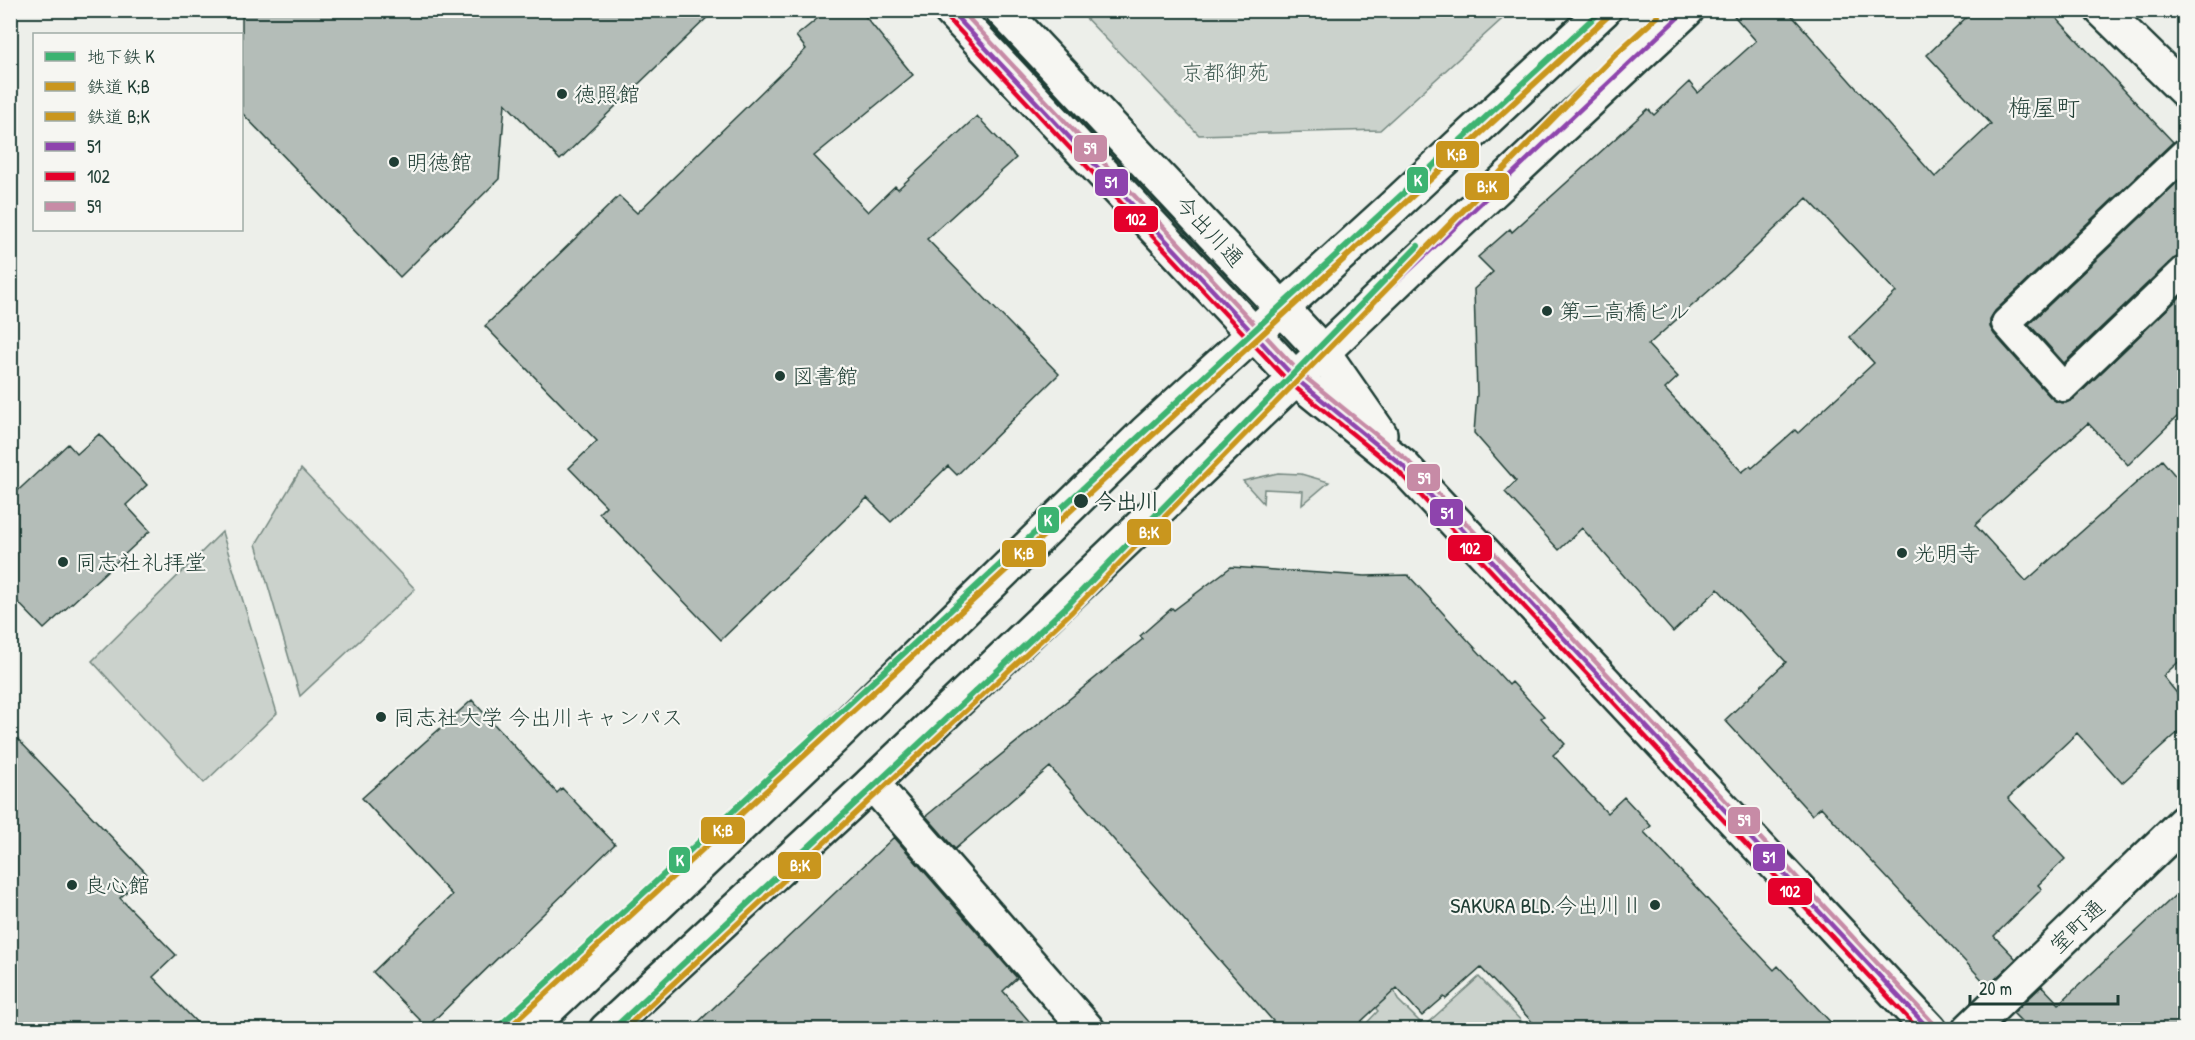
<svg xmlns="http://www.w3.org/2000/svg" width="2195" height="1040" font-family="'Patrick Hand','Klee One',sans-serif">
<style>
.green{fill:#cbd2cc;stroke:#758880;stroke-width:1.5}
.building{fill:#b4bdb8;stroke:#1f3d34;stroke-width:1.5;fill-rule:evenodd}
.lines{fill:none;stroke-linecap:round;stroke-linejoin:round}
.service-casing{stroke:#1f3d34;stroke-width:33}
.minor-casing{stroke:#1f3d34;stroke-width:38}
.secondary-casing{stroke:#1f3d34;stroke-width:38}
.trunk-casing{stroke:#1f3d34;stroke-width:38}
.service{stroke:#f6f6f2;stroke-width:28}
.minor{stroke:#f6f6f2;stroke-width:33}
.secondary{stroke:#f6f6f2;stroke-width:33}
.trunk{stroke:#f6f6f2;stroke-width:33}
.bus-1-casing{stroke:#f6f6f2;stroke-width:9}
.bus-2-casing{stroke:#f6f6f2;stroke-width:9}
.bus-3-casing{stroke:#f6f6f2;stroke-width:9}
.bus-1{stroke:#8e44ad;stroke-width:4.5}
.bus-2{stroke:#e4002b;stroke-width:4.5}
.bus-3{stroke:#c78ba6;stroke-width:4.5}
.rail-1-casing{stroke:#f6f6f2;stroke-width:10}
.rail-2-casing{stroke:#f6f6f2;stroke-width:10}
.rail-1{stroke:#c9961e;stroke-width:6}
.rail-2{stroke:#c9961e;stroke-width:6}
.metro-1-casing{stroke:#f6f6f2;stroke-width:10}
.metro-1{stroke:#3cb371;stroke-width:6}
.poi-dot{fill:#1f3d34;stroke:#f6f6f2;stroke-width:2}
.labels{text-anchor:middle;stroke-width:4.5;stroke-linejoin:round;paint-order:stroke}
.park-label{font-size:22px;fill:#415b52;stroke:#f6f6f2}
.poi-label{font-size:22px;fill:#1f3d34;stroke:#f6f6f2;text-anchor:start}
.street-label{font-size:22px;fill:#1f3d34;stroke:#f6f6f2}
.stop-label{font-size:22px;font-weight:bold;fill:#1f3d34;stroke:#f6f6f2;text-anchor:start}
.neighbourhood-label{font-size:24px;fill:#1f3d34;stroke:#f6f6f2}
.line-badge{stroke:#f6f6f2;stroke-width:2}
.badge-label{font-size:16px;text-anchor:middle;font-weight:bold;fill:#fff}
</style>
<rect width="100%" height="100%" fill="#edefea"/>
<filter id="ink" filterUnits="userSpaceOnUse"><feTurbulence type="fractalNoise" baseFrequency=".0167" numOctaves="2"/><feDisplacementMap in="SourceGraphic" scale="12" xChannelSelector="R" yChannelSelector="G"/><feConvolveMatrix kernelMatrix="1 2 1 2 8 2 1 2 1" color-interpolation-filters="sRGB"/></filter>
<g filter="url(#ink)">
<path class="green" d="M1079 11H1511L1380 130 1199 135Z
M301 469 415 589 300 696 256 544Z
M1278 473 1301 474 1329 482 1302 505 1303 491 1264 489 1263 503 1243 481Z
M222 532 277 713 204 783 92 661Z
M1344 971 1393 987 1398 1000 1424 1026 1479 977 1529 1029H1361L1378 1011Z"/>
<path class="building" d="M242 10H715L560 160 505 103 499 179 400 277 242 113Z
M828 10H860L913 75 814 156 868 212 895 186 898 189 977 116 1016 158 927 239 1059 374 957 475 948 466 891 522 867 498 721 640 599 513 606 506 569 468 597 441 485 326 619 196 637 213 806 49 796 36Z
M1729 10H1787L1935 177 1991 124 1927 55 1974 10H2049L2173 142 1995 311 1990 319V327L1994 334 2051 398 2057 402 2066 403 2074 399 2184 293V410L2128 465 2088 423 1975 525 2026 581 2162 460 2184 486V657L2163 676 2184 702V727L2122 783 2077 733 2008 798 2065 859 2038 885 2042 889 1994 936 2016 959 1988 986 1821 807 1812 815 1725 720 1786 662 1718 589 1673 632 1582 528 1559 550 1505 492 1516 481 1474 433 1477 394 1474 289 1493 272 1478 257 1510 229 1512 232 1648 109 1654 115 1689 82 1698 93 1756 41ZM1807 198 1896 292 1850 337 1874 363 1798 433 1795 430 1752 468 1750 466 1742 472 1665 389 1678 377 1648 345 1730 272Z
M2184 176V255L2173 259 2064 363 2029 324Z
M99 434 147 485 126 505 150 531 44 629 10 594V498L68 444 77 454Z
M1231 567 1365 576 1408 575 1509 685 1512 682 1544 716 1541 718 1565 744 1553 755 1607 813 1624 797 1651 826 1644 832 1774 970 1778 966 1837 1029H1539L1481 968 1446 999 1444 997 1422 1016 1397 988 1353 1029H1280L1050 767 955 849 926 816 1143 639 1140 636 1172 608 1174 610Z
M472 700 557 793 562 788 615 844 427 1027 373 972 452 895 362 798Z
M10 731 146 873 120 898 176 955 153 977 203 1029H10Z
M894 837 1017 978 1003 991 1036 1029H691Z
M2184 887V1029H2029L2013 1013 2042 986 2059 1004Z"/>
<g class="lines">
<defs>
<path id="service" d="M2184 154 2006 323 2063 387 2184 271"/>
<path id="minor" d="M2102 10 2184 90
M872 783 1088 1030
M1969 1030 2184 822"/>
<path id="secondary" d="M950 10 1295 378 1402 465 1930 1030
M1002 10 1323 352 1380 434"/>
<path id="trunk" d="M526 1030 832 739 1145 433 1393 207 1604 10
M606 1030 872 783 1414 265 1687 10"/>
</defs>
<use href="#service" class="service-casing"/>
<use href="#minor" class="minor-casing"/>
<use href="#secondary" class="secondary-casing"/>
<use href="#trunk" class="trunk-casing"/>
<use href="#service" class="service"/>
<use href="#minor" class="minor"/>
<use href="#secondary" class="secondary"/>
<use href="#trunk" class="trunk"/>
<defs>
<path id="bus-1" d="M950 10 1295 378 1402 465 1930 1030
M1253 334 1603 10
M1295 378 1686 10"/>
<path id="bus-2" d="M945 15 1290 383 1397 470 1919 1030"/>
<path id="bus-3" d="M961 10 1300 373 1407 460 1935 1025"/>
</defs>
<use href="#bus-1" class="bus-1-casing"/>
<use href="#bus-2" class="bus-2-casing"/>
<use href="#bus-3" class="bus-3-casing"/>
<use href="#bus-1" class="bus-1"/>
<use href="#bus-2" class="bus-2"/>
<use href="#bus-3" class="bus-3"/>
<defs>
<path id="rail-1" d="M506 1030 1608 16"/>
<path id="rail-2" d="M623 1030 1072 611 1617 53 1658 16"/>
</defs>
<use href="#rail-1" class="rail-1-casing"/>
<use href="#rail-2" class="rail-2-casing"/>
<use href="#rail-1" class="rail-1"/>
<use href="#rail-2" class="rail-2"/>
<defs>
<path id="metro-1" d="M495 1030 1602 10
M612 1030 1067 606 1418 246"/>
</defs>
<use href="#metro-1" class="metro-1-casing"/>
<use href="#metro-1" class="metro-1"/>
</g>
</g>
<g class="poi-dot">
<circle cx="562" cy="94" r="6"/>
<circle cx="394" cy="162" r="6"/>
<circle cx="1547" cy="311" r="6"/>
<circle cx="780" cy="376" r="6"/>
<circle cx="1081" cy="501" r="8"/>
<circle cx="1902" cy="553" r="6"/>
<circle cx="63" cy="562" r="6"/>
<circle cx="381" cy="717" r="6"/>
<circle cx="72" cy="885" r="6"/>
<circle cx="1655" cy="905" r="6"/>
</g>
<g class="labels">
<g class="park-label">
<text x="1225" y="80">京都御苑</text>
</g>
<g class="poi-label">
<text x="574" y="102">徳照館</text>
<text x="406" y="170">明徳館</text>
<text x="1559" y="319">第二高橋ビル</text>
<text x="792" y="384">図書館</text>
<text x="1914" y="561">光明寺</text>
<text x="75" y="570">同志社礼拝堂</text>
<text x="393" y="725">同志社大学 今出川キャンパス</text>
<text x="84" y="893">良心館</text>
<text x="1643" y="913" text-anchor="end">SAKURA BLD.今出川Ⅱ</text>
</g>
<g class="street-label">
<text transform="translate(1210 231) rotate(47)" y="8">今出川通</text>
<text transform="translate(2077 926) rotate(-44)" y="8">室町通</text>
</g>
<g class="stop-label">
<text x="1094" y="509">今出川</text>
</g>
<g class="neighbourhood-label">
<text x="2044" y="116">梅屋町</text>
</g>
</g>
<g class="line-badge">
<rect x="1073" y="134" width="35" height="29" rx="6" fill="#c78ba6"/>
<rect x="1435" y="140" width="45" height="29" rx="6" fill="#c9961e"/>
<rect x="1406" y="166" width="23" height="28" rx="6" fill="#3cb371"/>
<rect x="1094" y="168" width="35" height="29" rx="6" fill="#8e44ad"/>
<rect x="1464" y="172" width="46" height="29" rx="6" fill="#c9961e"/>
<rect x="1113" y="205" width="46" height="28" rx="6" fill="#e4002b"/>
<rect x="1406" y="463" width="35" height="29" rx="6" fill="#c78ba6"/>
<rect x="1429" y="498" width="35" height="29" rx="6" fill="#8e44ad"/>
<rect x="1037" y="506" width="23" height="28" rx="6" fill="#3cb371"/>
<rect x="1126" y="518" width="46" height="28" rx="6" fill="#c9961e"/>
<rect x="1447" y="534" width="46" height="28" rx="6" fill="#e4002b"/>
<rect x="1001" y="539" width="46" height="29" rx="6" fill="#c9961e"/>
<rect x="1727" y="806" width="34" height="29" rx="6" fill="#c78ba6"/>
<rect x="700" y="816" width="46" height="29" rx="6" fill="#c9961e"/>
<rect x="1752" y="843" width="34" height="29" rx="6" fill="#8e44ad"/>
<rect x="668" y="846" width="23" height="28" rx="6" fill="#3cb371"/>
<rect x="777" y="851" width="45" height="29" rx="6" fill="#c9961e"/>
<rect x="1767" y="877" width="46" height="29" rx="6" fill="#e4002b"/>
</g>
<g class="badge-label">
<text x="1090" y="154">59</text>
<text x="1457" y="160">K;B</text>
<text x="1418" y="186">K</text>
<text x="1111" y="188">51</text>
<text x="1487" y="192">B;K</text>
<text x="1136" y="225">102</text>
<text x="1424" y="484">59</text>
<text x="1447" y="519">51</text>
<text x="1048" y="526">K</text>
<text x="1149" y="538">B;K</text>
<text x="1470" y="554">102</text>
<text x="1024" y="559">K;B</text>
<text x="1744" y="826">59</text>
<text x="723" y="836">K;B</text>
<text x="1769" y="863">51</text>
<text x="680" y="866">K</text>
<text x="800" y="871">B;K</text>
<text x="1790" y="897">102</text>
</g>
<rect width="2195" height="1040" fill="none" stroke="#f6f6f2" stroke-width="36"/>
<rect x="18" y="18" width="2159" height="1004" fill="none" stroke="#1f3d34" stroke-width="2" filter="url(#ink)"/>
<rect x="33" y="33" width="210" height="198" fill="#f6f6f2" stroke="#a0aca6" stroke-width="1.5"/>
<rect x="45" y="52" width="30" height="9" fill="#3cb371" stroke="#a0aca6" stroke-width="1.5"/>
<text x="87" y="63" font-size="18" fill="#1f3d34">地下鉄 K</text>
<rect x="45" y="82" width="30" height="9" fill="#c9961e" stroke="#a0aca6" stroke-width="1.5"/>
<text x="87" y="93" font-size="18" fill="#1f3d34">鉄道 K;B</text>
<rect x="45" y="112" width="30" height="9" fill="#c9961e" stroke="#a0aca6" stroke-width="1.5"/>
<text x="87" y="123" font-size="18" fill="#1f3d34">鉄道 B;K</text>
<rect x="45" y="142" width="30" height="9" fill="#8e44ad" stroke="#a0aca6" stroke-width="1.5"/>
<text x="87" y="153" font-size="18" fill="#1f3d34">51</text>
<rect x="45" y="172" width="30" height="9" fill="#e4002b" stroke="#a0aca6" stroke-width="1.5"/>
<text x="87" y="183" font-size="18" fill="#1f3d34">102</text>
<rect x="45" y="202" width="30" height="9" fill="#c78ba6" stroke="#a0aca6" stroke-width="1.5"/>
<text x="87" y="213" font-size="18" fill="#1f3d34">59</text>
<path d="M1970 995v9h148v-9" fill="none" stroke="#1f3d34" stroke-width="3"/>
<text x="1979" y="995" font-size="18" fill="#1f3d34" stroke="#f6f6f2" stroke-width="4.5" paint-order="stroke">20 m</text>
</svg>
